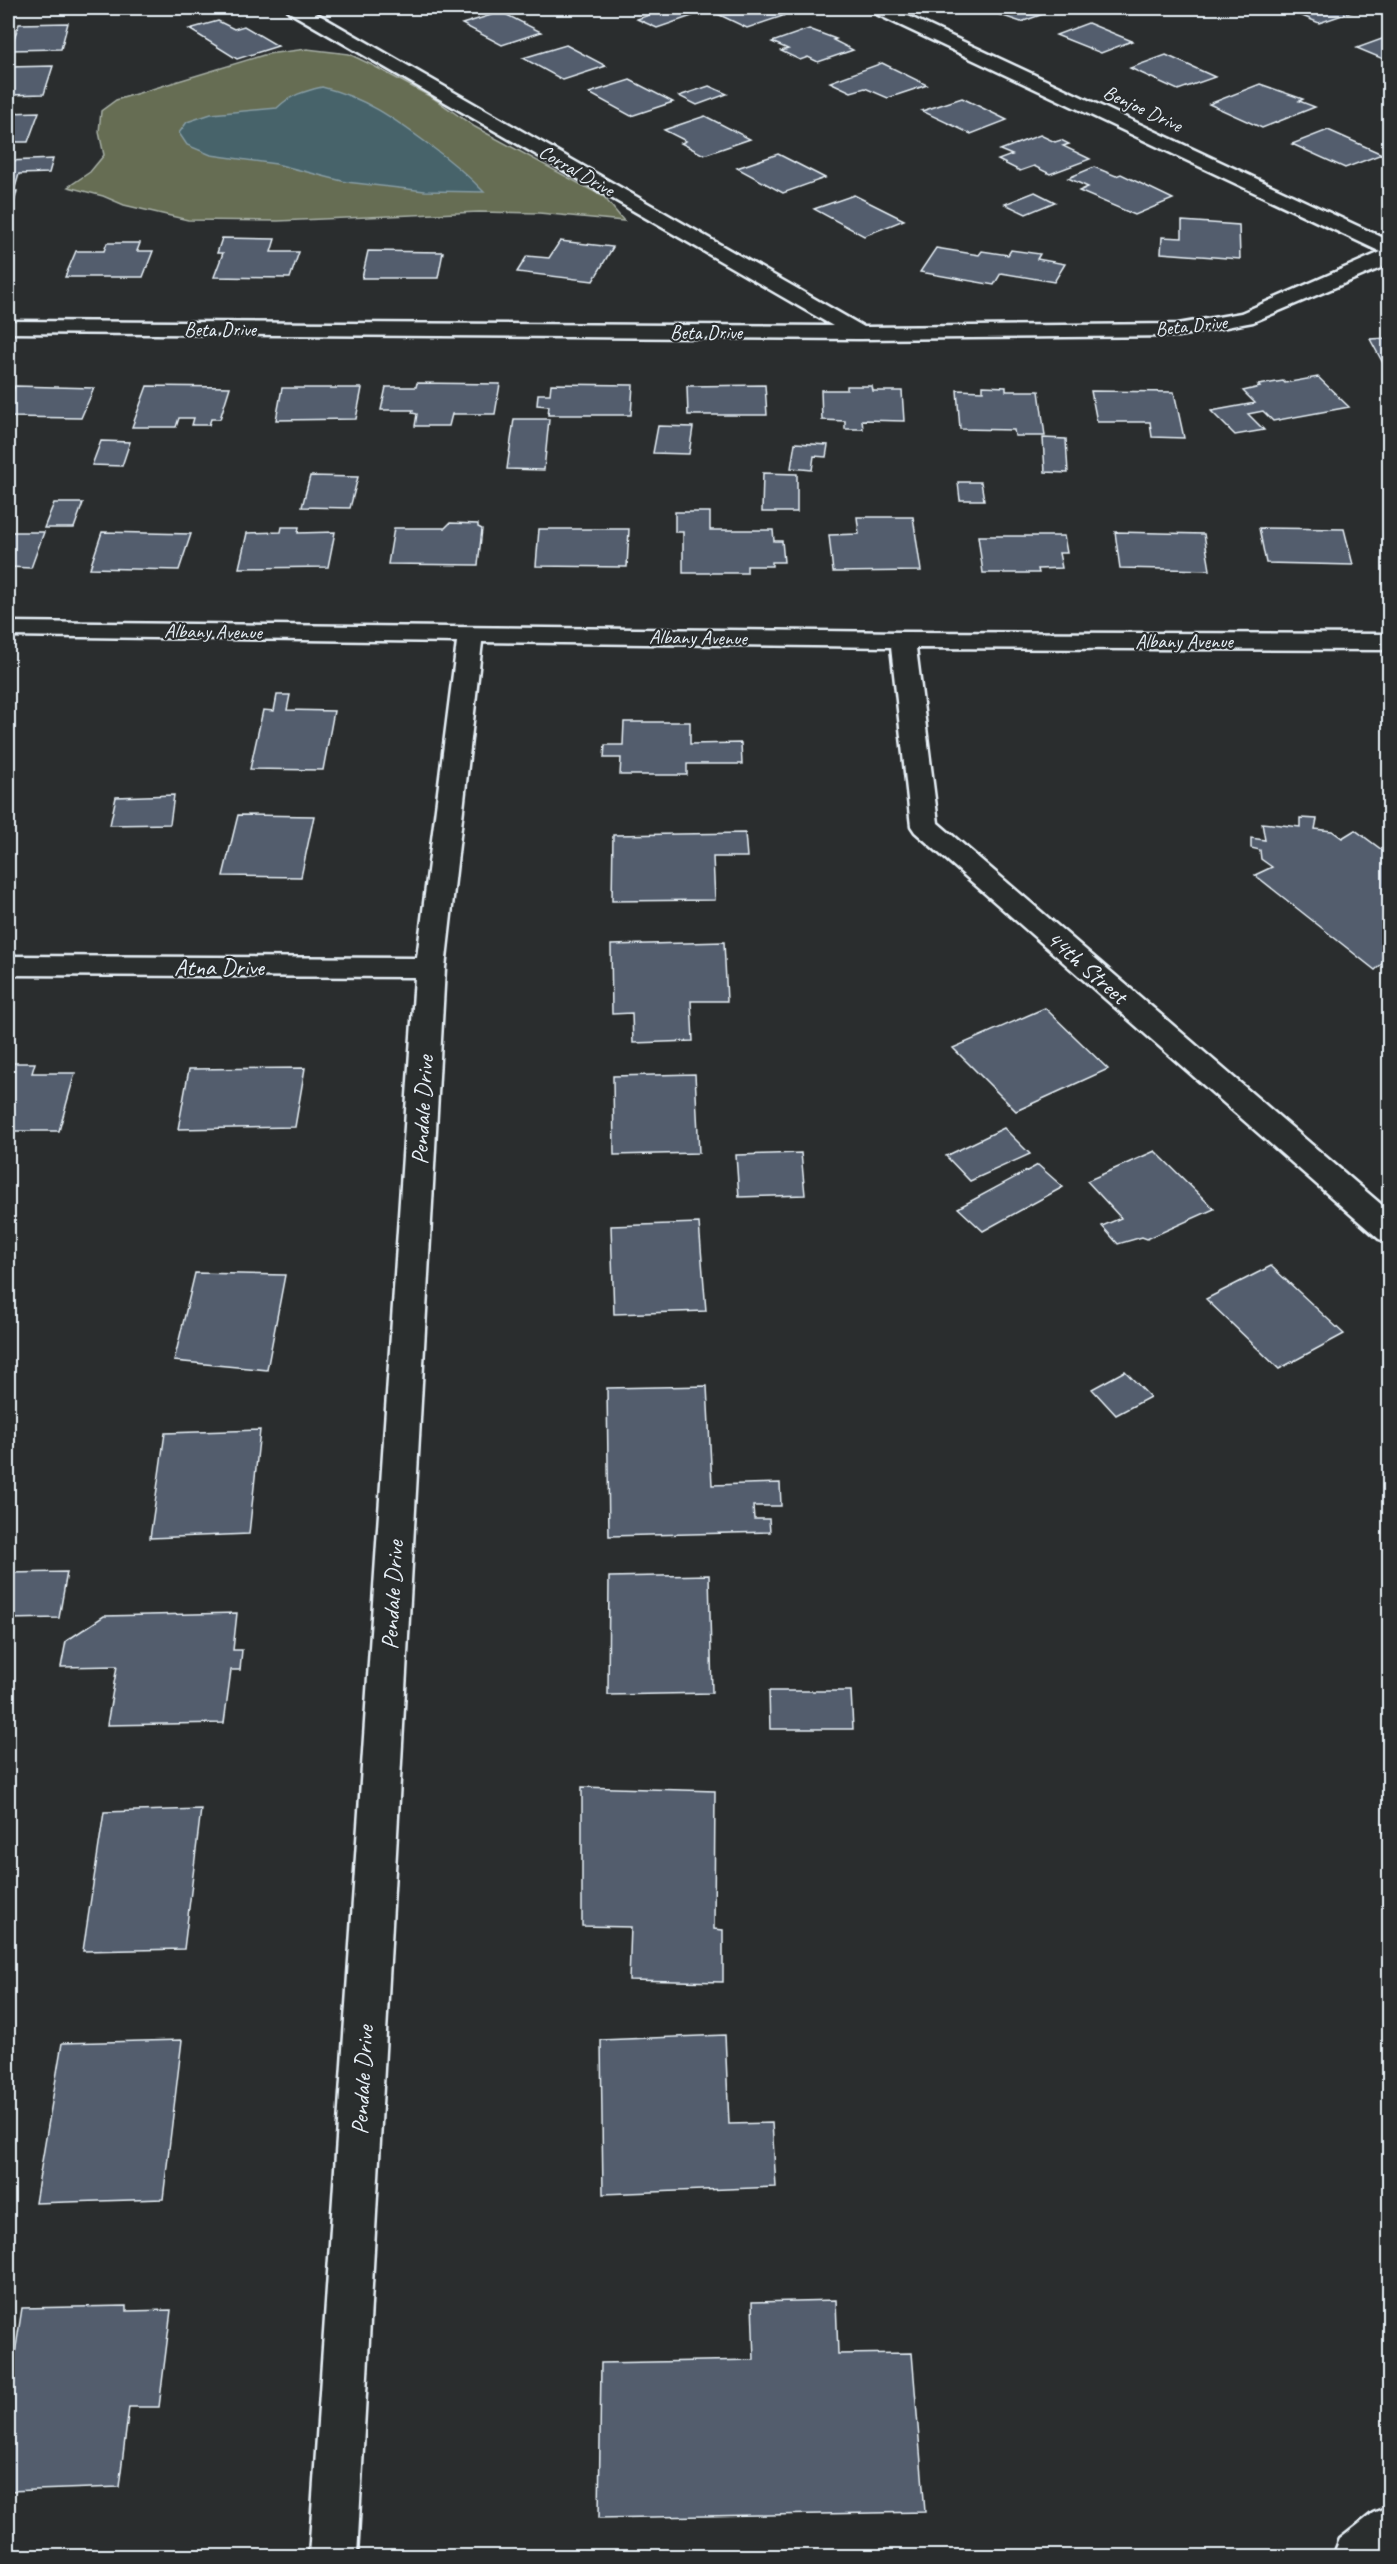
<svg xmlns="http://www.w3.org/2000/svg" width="1397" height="2564" font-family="Caveat,sans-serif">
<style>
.green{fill:#666d53;stroke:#a7afa6;stroke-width:1.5}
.water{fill:#46646a;stroke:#879ca3;stroke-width:1.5}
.building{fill:#525d6d;stroke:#e8f1f8;stroke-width:1.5}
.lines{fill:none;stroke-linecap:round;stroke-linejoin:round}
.minor-casing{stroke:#e8f1f8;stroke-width:5}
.minor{fill:#2a2d2e;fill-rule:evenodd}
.labels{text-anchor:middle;stroke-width:4.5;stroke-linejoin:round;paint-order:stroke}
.far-street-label{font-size:20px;fill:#e8f1f8;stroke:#2a2d2e}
.street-label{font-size:24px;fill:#e8f1f8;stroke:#2a2d2e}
</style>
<rect width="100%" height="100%" fill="#2a2d2e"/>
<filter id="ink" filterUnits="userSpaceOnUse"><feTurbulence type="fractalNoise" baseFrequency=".0167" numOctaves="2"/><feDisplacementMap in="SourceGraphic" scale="12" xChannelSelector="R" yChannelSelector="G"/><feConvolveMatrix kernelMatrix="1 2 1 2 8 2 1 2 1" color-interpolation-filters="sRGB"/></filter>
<g filter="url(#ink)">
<path class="green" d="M307 49 349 54 372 65 433 98 475 127 604 197 624 221 539 213 479 212 278 221 188 220 124 205 103 196 68 187 90 172 104 155 99 132 101 111 116 100 267 54Z"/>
<path class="water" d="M322 87C366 98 393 118 428 144 450 160 465 172 484 192L425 191 346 182 276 164 211 155 187 145 179 133 187 122 211 114 277 108C290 95 305 91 322 87Z"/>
<path class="building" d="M442 8H492L463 16Z
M670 8 692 16 657 28 637 19Z
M705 8H763L783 16 747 28Z
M990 8H1060L1021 22 994 13 999 11Z
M1283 8H1363L1319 23Z
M501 12 541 32 502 45 462 24Z
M218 21 234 29 244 26 278 46 237 59 189 29Z
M68 23 61 49 10 50 19 24Z
M1088 23 1132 41 1101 53 1056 35Z
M809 29 836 39 833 40 853 50 818 62 808 57 800 60 781 51 788 49 772 42Z
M1390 36 1388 61 1357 48Z
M566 45 606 66 563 80 523 58Z
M1166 55 1215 77 1178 90 1130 68Z
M882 63 927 85 888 98 865 88 851 92 830 82Z
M53 66 44 94 8 95V67Z
M630 80 673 102 631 116 589 93Z
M1260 84 1303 99 1299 101 1315 107 1262 128 1209 104Z
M709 86 727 94 697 105 679 96Z
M962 98 1007 120 971 134 922 111Z
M39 112 28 142H8V113Z
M705 116 750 139 704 155 681 143 686 141 664 130Z
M1328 130 1382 154 1345 168 1292 144Z
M1040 135 1055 142 1061 140 1069 144 1063 146 1090 159 1050 174 1034 166 1020 171 998 160 1012 155 1000 150Z
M778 154 825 178 783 193 737 168Z
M53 159 49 173 19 174 14 191H17L14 203H8V161Z
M1094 167 1116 176 1121 174 1173 199 1135 215 1079 191 1088 187 1068 178Z
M1035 192 1055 202 1026 214 1005 204Z
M854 195 904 220 864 236 814 209Z
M1182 221 1239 225 1240 259 1161 253 1162 237 1182 238Z
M222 238 275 239 271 252H299L290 278 214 277 223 253H217Z
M560 241 613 247 593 281 517 272 527 256 549 258Z
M107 243H140L137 251H153L143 277H65L76 251H104Z
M936 248 979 255 982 251 1008 255 1011 250 1040 254 1037 259 1065 264 1054 282 1001 273 994 285 920 272Z
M368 251 443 252 438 278H362Z
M1390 338V376L1370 339Z
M1318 377 1349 407 1273 421 1263 411 1248 414 1264 430 1235 435 1211 411 1255 403 1243 391 1260 387 1258 385 1283 381 1285 383Z
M417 383 500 384 495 414H452L449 426H415L417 414 412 413 413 410H381L386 387H416Z
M551 384 633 385 631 415H548L549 406 537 405 538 394H550Z
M765 385 767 415H688L687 386Z
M15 386 94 388 81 418 8 417V403Z
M147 386 230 387 220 419H211L209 425H192L194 418H179L176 427H132Z
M847 386H872L873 391H902L904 421 862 420 863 429H845V421L822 420 821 390H847Z
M983 386 1006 387V391H1039L1045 436H1015L1014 430 960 429 957 390 983 391Z
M282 388H362L356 419 276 420Z
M1091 391 1174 392 1184 438 1152 437 1150 422H1097Z
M514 419H549L544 470 507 469Z
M658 426 693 427 689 454 653 453Z
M1043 438 1066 439 1068 473 1045 472Z
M101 441 130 442 122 466 92 465Z
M795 443 828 445 826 457 814 456 812 470 791 468Z
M763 473 797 474V512H762Z
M310 476 358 477 350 508 302 507Z
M958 482H981L984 500H960Z
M54 503H83L74 528H44Z
M675 512H710V530H773L774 541H782L784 562H772V566H747V573H683V532H675Z
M857 517H913L921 571 833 572 829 535 859 534Z
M450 523 478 524V527L482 529 478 565 388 564 394 528H445Z
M282 527H299L298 533 335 532 328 567 239 568 247 533 281 532Z
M1259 528 1344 529 1353 565 1266 563Z
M539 529H629L627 567 536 566Z
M8 532H44L31 568 8 567Z
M102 532 191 534 179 570 90 568Z
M1115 532 1204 534 1210 570 1120 568Z
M978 536H1064L1067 553H1059L1062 568 1038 569 1039 573H983Z
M277 695H290L287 710 334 711 323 770 250 769 263 710 274 711Z
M624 722H690V744L741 743 742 764H687V775H620L621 758H604L605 745H623Z
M174 795 170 824 110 825 116 797Z
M238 815 314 816 301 877 223 876Z
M1300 818 1317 819 1315 829 1332 831 1342 838 1355 830 1390 856V961L1386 960 1375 970 1255 875 1272 867 1261 859 1260 850 1251 848V838L1265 840 1262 823 1300 827Z
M745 833 747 857H713L715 900 612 901 613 835Z
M724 942 727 1001H691L693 1041 633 1043 632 1013 612 1014 611 945Z
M1045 1008 1108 1069 1016 1111 953 1048Z
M8 1063H35L32 1073H75L59 1131H8Z
M305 1068 295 1127 178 1129 189 1069Z
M695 1074 699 1153 614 1155 613 1076Z
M1004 1128 1030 1154 970 1181 946 1156Z
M1155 1151 1214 1209 1147 1239 1142 1237 1118 1244 1102 1226 1121 1218 1087 1181Z
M801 1153 805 1195 739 1197 736 1155Z
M1038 1165 1063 1187 983 1231 958 1208Z
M699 1223 706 1311 614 1314 611 1226Z
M1271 1266 1344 1334 1279 1369 1206 1299Z
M195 1273 285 1275 267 1370 174 1361Z
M1125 1371 1150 1397 1116 1415 1092 1389Z
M707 1386 712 1485 780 1483 781 1506H753L754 1519H769L770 1532 609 1536 607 1388Z
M260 1430 249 1534 150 1538 165 1433Z
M67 1572 59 1618 8 1619V1573Z
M709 1575 712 1693 608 1695 609 1577Z
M237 1613 233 1650H242L240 1670H231L224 1723 107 1725 117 1666 61 1667 66 1641 104 1616Z
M769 1691H851L853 1729H770Z
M582 1787 715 1791 714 1929 723 1930V1982L629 1980 631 1927 582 1926Z
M201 1809 184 1949 83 1951 104 1812Z
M725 2035 729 2124 772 2123 776 2187 603 2194 601 2040Z
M182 2040 163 2199 35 2203 62 2043Z
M836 2300 838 2354 912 2353 925 2512 599 2518 601 2363 754 2360 752 2302Z
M126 2306V2311L171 2310 159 2407H129L119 2487 8 2491V2400L22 2308Z"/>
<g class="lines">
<defs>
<path id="minor" d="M287 8H307L864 327 1178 324 1241 313 1381 252 872 12 870 8H891L1390 241V264L1253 322 1178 336 859 339 8 333V321L833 326 289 12Z
M8 622 903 632 1390 634V650L916 648 938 823 1390 1212V1243L1379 1239 915 832 911 826 891 647 482 642 445 968 357 2556H309L415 977 8 975V956L417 958 457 642 8 636Z
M1390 2506V2556H1333L1340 2539 1373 2513Z"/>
</defs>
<use href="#minor" class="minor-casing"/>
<use href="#minor" class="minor"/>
</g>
</g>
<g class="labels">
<g class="far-street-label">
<text transform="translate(1143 108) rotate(25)" y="7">Benjoe Drive</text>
<text transform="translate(577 170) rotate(30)" y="7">Corral Drive</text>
<text transform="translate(1191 325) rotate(-6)" y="7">Beta Drive</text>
<text x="220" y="336">Beta Drive</text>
<text x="706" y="339">Beta Drive</text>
<text transform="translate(213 631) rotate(1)" y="7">Albany Avenue</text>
<text transform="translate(698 637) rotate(1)" y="7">Albany Avenue</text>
<text x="1184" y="648">Albany Avenue</text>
</g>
<g class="street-label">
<text x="219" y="975">Atna Drive</text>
<text transform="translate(1087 967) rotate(41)" y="8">44th Street</text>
<text transform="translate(422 1110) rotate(-87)" y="8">Pendale Drive</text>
<text transform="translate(392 1595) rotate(-87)" y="8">Pendale Drive</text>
<text transform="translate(362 2080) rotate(-87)" y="8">Pendale Drive</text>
</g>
</g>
<rect width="1397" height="2564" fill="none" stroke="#2a2d2e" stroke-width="30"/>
<rect x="15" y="15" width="1367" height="2534" fill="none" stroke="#e8f1f8" stroke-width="2" filter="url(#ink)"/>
</svg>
